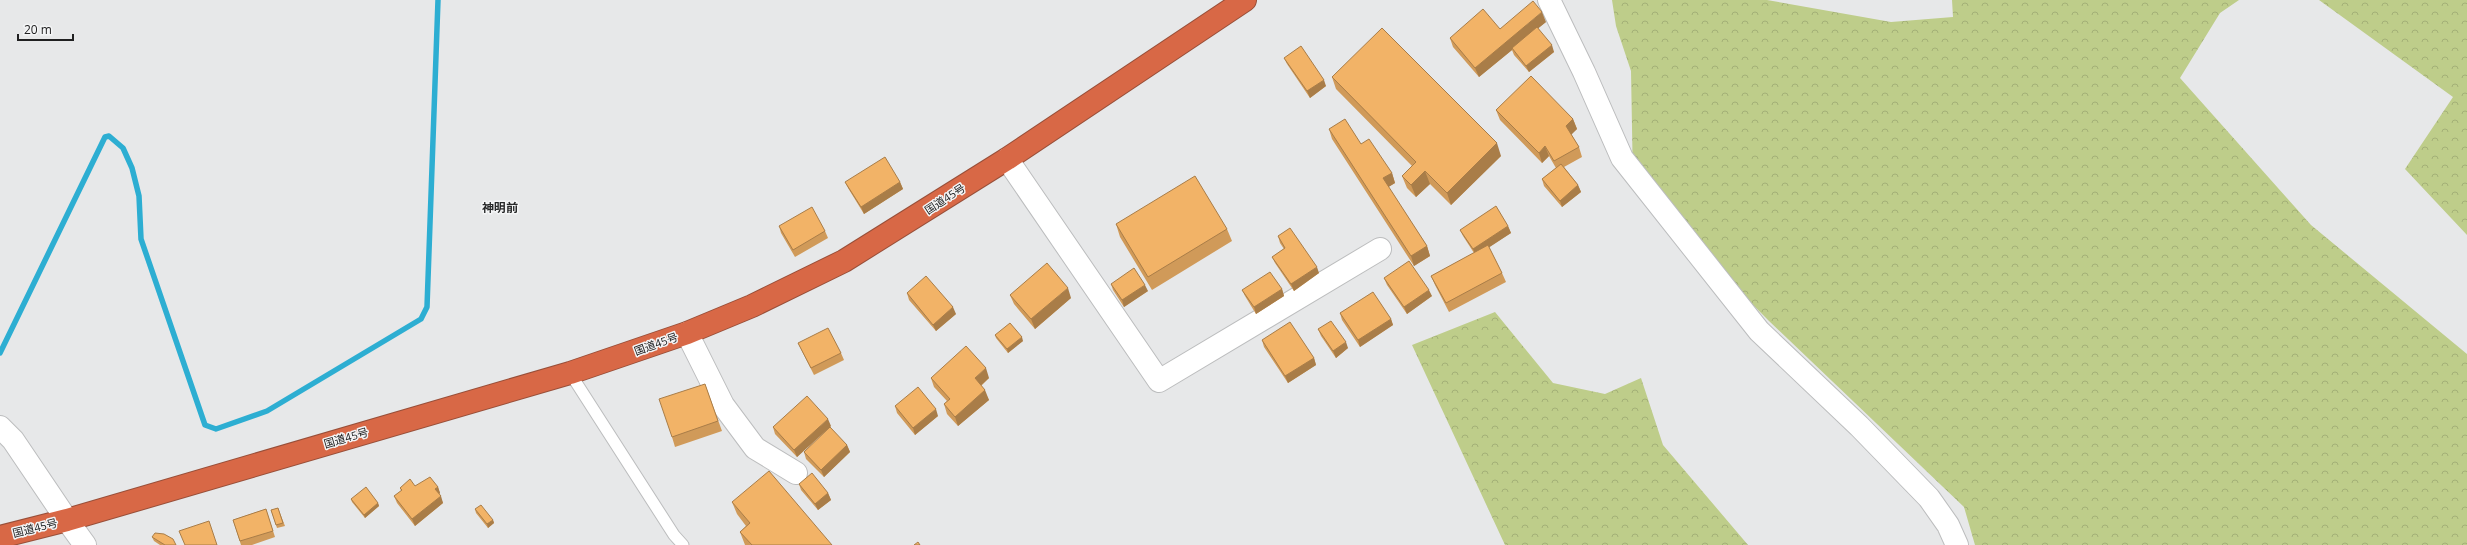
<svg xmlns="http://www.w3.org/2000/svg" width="2467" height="545" font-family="'Open Sans','Noto Sans JP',sans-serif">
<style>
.forest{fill:url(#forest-crowns)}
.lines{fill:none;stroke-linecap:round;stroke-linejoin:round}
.stream{stroke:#2daed2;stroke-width:5.5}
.lane-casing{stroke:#bcbdbe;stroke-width:13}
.street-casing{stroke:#bcbdbe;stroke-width:24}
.secondary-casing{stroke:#bcbdbe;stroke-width:24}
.highway-casing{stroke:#984f39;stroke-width:24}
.lane{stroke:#fff;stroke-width:11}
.street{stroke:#fff;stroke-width:22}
.secondary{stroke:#fff;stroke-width:22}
.highway{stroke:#d86846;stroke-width:22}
.wall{fill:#d09a59}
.shaded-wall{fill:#a97d48}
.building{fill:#f2b367;stroke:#a97d48}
.labels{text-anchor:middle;stroke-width:3;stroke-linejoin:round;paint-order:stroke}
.street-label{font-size:11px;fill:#202021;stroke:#f4f5f6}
.neighbourhood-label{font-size:12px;font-weight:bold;fill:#28292a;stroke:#f4f5f6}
</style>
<defs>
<pattern id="forest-crowns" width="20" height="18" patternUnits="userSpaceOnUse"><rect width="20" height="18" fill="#becd8a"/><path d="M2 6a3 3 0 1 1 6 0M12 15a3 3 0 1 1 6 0" fill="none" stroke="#a3b077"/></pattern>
</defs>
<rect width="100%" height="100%" fill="#e7e8e9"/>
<path class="forest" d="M1612 0H1767L1891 22 1953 17 1952 0H2239L2220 13 2180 78 2311 225 2467 354V545H1975L1964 507 1769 321 1633 184 1631 71 1616 26Z
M2319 0H2467V235L2405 169 2453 97Z
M1495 312 1553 383 1605 394 1641 378 1663 445 1748 545H1505L1412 345Z"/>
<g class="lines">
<path class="stream" d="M0 353 105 137 109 136 123 148 132 168 139 196 141 239 205 425 216 429 267 411 421 319 427 307 438 0"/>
<defs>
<path id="lane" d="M570 373 674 535 683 545"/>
<path id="street" d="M1549 0 1584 72 1622 158 1759 331 1859 426 1929 498 1948 525 1957 545
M1007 159 1159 381 1380 249
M687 333 723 405 755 448 796 473
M0 427 13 440 67 520"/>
<path id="secondary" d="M67 520 85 545"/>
<path id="highway" d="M0 537 67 520 570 373 687 333 752 306 844 261 1007 159 1245 0"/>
</defs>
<use href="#lane" class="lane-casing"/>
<use href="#street" class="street-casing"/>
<use href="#secondary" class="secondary-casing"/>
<use href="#highway" class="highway-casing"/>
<use href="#lane" class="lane"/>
<use href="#street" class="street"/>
<use href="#secondary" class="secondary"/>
<use href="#highway" class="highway"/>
</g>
<path class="wall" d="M1546 22 1538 28 1554 52 1529 72 1514 55 1512 50 1479 77 1453 47 1450 38 1500 29Z
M1284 58 1326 86 1310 98 1287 64Z
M1332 77 1501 156 1451 205 1430 184 1416 197 1407 188 1402 176 1412 166 1336 89Z
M1496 110 1573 119 1577 129 1571 134 1579 147 1582 157 1564 167 1578 185 1581 192 1562 207 1544 186 1542 179 1556 168 1549 156 1542 163 1500 120Z
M1329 129 1361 144 1392 173 1395 183 1388 187 1427 246 1430 256 1414 266 1332 139Z
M845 182H900L903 189 864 214 848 188Z
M1116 224 1227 229 1232 241 1152 290 1120 237Z
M779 226 825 231 828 238 795 257 781 233Z
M1508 226 1511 233 1489 247 1502 273 1506 282 1449 312 1435 285 1431 276 1474 253 1463 236 1460 230Z
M1278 236 1319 273 1294 291 1275 263 1272 257 1284 249 1280 243Z
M1384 278 1432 296 1407 314 1387 285Z
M1111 284 1148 291 1124 307 1113 290Z
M1282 289 1284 296 1256 314 1245 296 1242 290Z
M907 293 956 314 936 331 909 300Z
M1010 295 1071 298 1035 329 1014 304Z
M1340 313 1391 319 1393 325 1360 347 1342 320Z
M1318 329 1348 348 1336 358 1321 336Z
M995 335 1023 341 1008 353 996 338Z
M1262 340 1314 358 1316 365 1288 383 1264 347Z
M798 343 841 353 844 360 814 375Z
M931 378H989L981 386 989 400 958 426 947 414 944 404 947 401 934 387Z
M705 384 722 431 675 447 672 437Z
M895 406 938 416 915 435 897 413Z
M831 426 797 457 775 434 773 427Z
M847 445 850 452 824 477 806 459 804 452Z
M799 484 828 493 831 500 818 510 801 490Z
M415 486 438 487 440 493 439 494 443 503 415 526 397 503 394 496 401 491 400 488Z
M351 499 378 503 379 506 365 518 352 502Z
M732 502 832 545H745L740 532 746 526 737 514Z
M278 508 285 526 277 528 271 510Z
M266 509 275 537 252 545H241L233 520Z
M475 509 493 520 494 523 488 528 476 513Z
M152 537 176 545H160L154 541Z"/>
<path class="shaded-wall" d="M1542 12 1546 22 1513 49 1512 48V50L1479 77 1475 68Z
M1552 45 1554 52 1529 72 1526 66Z
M1324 80 1326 86 1310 98 1307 91Z
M1573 119 1577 129 1570 136 1566 126Z
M1497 143 1501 156 1451 205 1447 193Z
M1545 146 1549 156 1542 163 1539 153Z
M1425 171 1430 184 1416 197 1411 185Z
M1392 173 1395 183 1387 188 1383 178Z
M900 182 903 189 864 214 861 207Z
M1578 185 1581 192 1562 207 1560 201Z
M1508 226 1511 233 1476 256 1473 249Z
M1427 246 1430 256 1414 266 1411 256Z
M1317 267 1319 273 1294 291 1291 284Z
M1145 285 1148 291 1124 307 1122 300Z
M1068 288 1071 298 1035 329 1031 319Z
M1282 289 1284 296 1256 314 1254 307Z
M1429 290 1432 296 1407 314 1404 307Z
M953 307 956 314 936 331 933 325Z
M1391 319 1393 325 1360 347 1358 340Z
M1022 337 1023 341 1008 353 1007 349Z
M1346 342 1348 348 1336 358 1333 351Z
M1314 358 1316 365 1288 383 1285 376Z
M986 368 989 378 978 388 975 378Z
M985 390 989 400 958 426 955 417Z
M936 409 938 416 915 435 913 428Z
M828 419 831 426 797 457 794 450Z
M847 445 850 452 824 477 821 470Z
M438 487 440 493 437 496 435 489Z
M828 493 831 500 818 510 815 504Z
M441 496 443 503 415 526 412 519Z
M378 503 379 506 365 518 364 515Z
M493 520 494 523 488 528 487 524Z"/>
<path class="building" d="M1533 1 1542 12 1475 68 1450 38 1483 9 1500 29Z
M1537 27 1552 45 1526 66 1512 48Z
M1382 28 1497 143 1447 193 1425 171 1411 185 1402 176 1416 162 1332 77Z
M1301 46 1324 80 1307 91 1284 58Z
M1531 76 1573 119 1566 126 1579 147 1554 161 1545 146 1539 153 1496 110Z
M1345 119 1361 144 1369 139 1392 173 1383 178 1427 246 1411 256 1329 129Z
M885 157 900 182 861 207 845 182Z
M1561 164 1578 185 1560 201 1542 179Z
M1195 176 1227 229 1148 277 1116 224Z
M1496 206 1508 226 1473 249 1460 230Z
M812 207 825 231 793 250 779 226Z
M1290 228 1317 267 1291 284 1272 257 1285 248 1278 236Z
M1488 245 1502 273 1446 303 1431 276Z
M1409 261 1429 290 1404 307 1384 278Z
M1047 263 1068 288 1031 319 1010 295Z
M1134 268 1145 285 1122 300 1111 284Z
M1270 272 1282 289 1254 307 1242 290Z
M926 276 953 307 933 325 907 293Z
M1373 292 1391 319 1358 340 1340 313Z
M1331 321 1346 342 1333 351 1318 329Z
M1290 322 1314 358 1285 376 1262 340Z
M1010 323 1022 337 1007 349 995 335Z
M828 328 841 353 811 368 798 343Z
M966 346 986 368 975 378 985 390 955 417 944 404 950 399 931 378Z
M705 384 718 421 672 437 659 399Z
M918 387 936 409 913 428 895 406Z
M807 396 828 419 794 450 773 427Z
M830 427 847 445 821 470 804 452Z
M769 471 832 545H752L740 532 750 523 732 502Z
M812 473 828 493 815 504 799 484Z
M430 477 438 487 435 489 441 496 412 519 394 496 402 490 400 488 410 479 415 486Z
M366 487 378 503 364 515 351 499Z
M481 505 493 520 487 524 475 509Z
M278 508 283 523 276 525 271 510Z
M266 509 273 531 240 541 233 520Z
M209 521 217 545H185L179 531Z
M155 533 164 534 173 539 176 545H165L152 537Z
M918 542 920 545H914Z"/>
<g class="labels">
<g class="street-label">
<text transform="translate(945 199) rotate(-33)" y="4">国道45号</text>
<text transform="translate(656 344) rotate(-20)" y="4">国道45号</text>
<text transform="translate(346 438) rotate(-16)" y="4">国道45号</text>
<text transform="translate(35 528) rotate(-14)" y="4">国道45号</text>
</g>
<g class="neighbourhood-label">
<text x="500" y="212">神明前</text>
</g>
</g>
<path d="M18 34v6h55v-6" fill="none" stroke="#202021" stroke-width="2"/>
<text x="24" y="34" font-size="12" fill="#202021" stroke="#f4f5f6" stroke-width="3" paint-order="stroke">20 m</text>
</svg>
